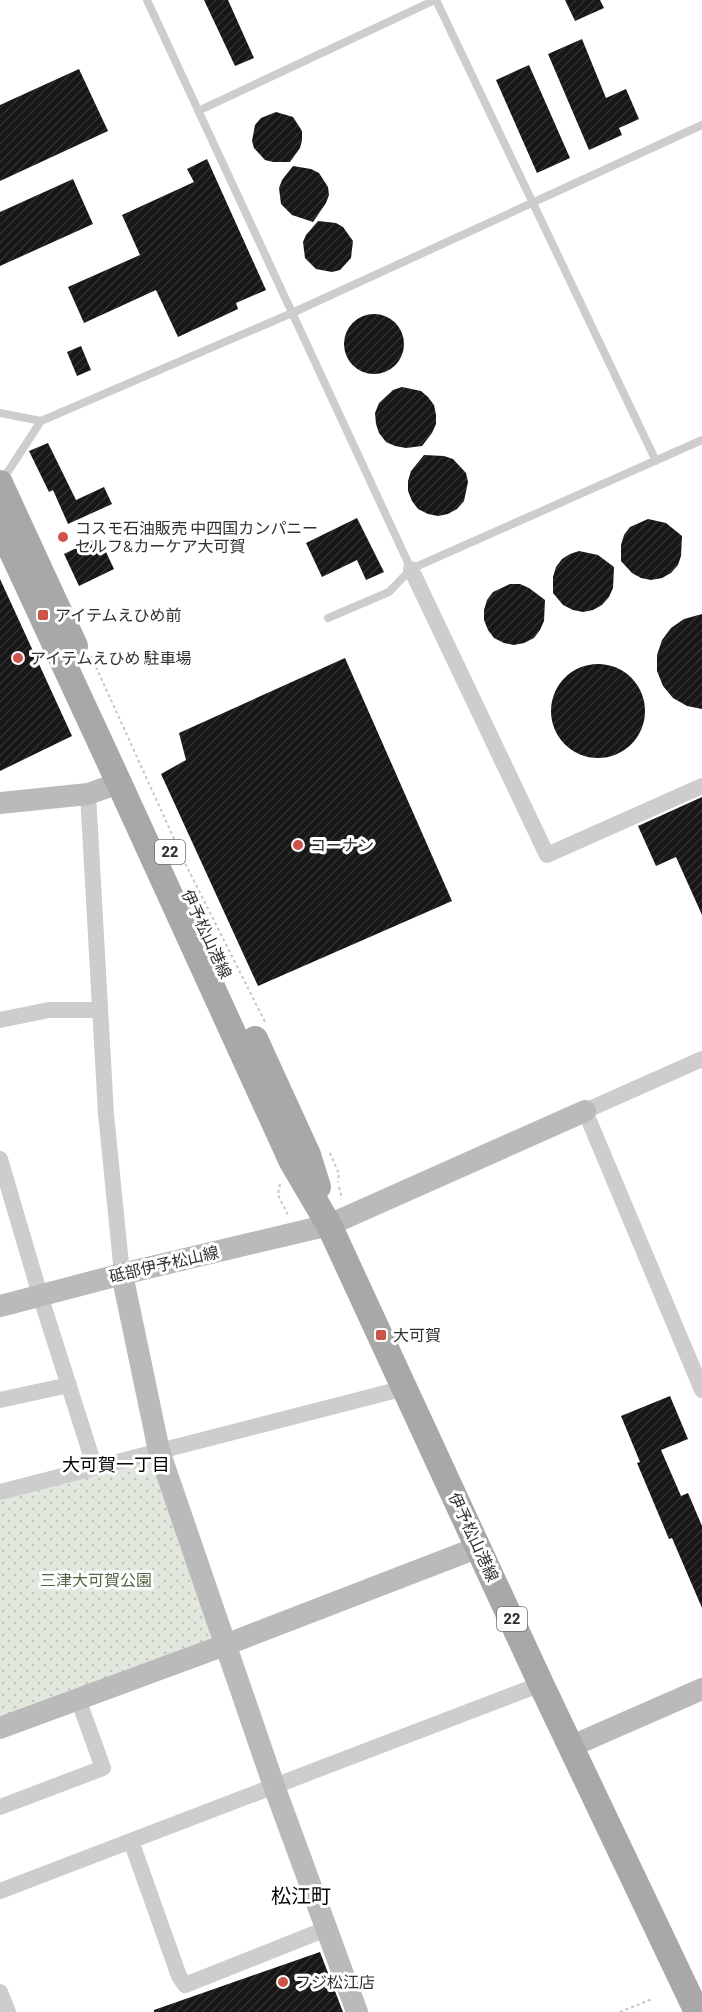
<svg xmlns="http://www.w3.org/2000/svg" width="702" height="2012" font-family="Barlow,'Noto Sans JP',sans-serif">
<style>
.park{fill:url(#park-dots)}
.building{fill:url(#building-hatch)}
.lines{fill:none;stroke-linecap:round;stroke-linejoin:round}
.path{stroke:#c7c7c7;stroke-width:2;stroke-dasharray:3 3;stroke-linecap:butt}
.lane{stroke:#cdcdcd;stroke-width:8}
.street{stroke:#cdcdcd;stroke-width:16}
.secondary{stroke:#bababa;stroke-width:22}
.primary{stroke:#a8a8a8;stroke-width:26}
.poi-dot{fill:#d0534a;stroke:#fff;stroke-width:2}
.labels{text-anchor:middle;stroke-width:6;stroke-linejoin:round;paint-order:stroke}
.shield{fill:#fff;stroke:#6e6e6e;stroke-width:1.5}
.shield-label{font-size:15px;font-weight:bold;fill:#303030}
.poi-label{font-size:16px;fill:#303030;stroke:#fff;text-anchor:start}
.street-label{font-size:16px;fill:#303030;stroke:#fff}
.park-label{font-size:16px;fill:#4f6743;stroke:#fff}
.neighbourhood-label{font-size:18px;fill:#000;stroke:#fff}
.quarter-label{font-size:20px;fill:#000;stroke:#fff}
</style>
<defs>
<pattern id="park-dots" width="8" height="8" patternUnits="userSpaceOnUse" patternTransform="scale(1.5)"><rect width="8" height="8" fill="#e2e8dd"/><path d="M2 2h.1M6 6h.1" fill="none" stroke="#c2c7be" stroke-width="1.8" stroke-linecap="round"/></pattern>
<pattern id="building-hatch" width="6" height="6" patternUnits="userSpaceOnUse" patternTransform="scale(1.5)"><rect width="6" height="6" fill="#171717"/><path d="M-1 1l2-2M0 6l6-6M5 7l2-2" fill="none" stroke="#303030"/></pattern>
</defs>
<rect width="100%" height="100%" fill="#fff"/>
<path class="park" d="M156 1456 219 1641 0 1723V1496Z"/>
<path class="building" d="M204 0H228L254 58 235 66Z
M565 0H600L604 8 575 21Z
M582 39 606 98 626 89 639 119 619 128 622 135 589 150 548 54Z
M529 65 570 158 537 173 496 80Z
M79 69 108 131 0 181V105Z
M276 112 293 117 302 131V140L300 148 290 162H273L265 160 254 148 252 141 255 125 261 118Z
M207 159 266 290 236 303 238 309 178 337 156 290 84 323 68 287 140 255 122 215 194 182 187 169Z
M293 166 311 169 319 173 328 187 329 195 326 203 313 222 292 215 281 204 279 188 282 180Z
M73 179 93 224 0 266V212Z
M318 221 336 223 343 227 353 241 351 258 340 270 332 272 316 269 305 258 303 242 306 235Z
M344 344a30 30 0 1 1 60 0a30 30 0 1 1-60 0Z
M81 346 91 370 77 376 67 352Z
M402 387 421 391 428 397 434 405 436 415V424L432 433 422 446 406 448 395 446 386 442 379 433 376 424 375 413 379 403 393 390Z
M48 443 76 500 104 487 112 504 68 524 53 490 49 492 29 451Z
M424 455 444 456 453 459 466 473 468 482 464 501 457 509 448 514 438 516 428 514 418 509 412 501 408 491V481L411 471Z
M357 518 384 572 366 580 357 560 322 577 306 543Z
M648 519 666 523 682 536 681 556 678 565 671 573 662 578 651 580 641 578 632 573 621 561V545L624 535 630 527Z
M99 537 114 569 79 586 64 554Z
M579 551 598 555 614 567 613 588 609 597 602 605 593 610 583 612 573 610 563 605 553 593V577L556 567 562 559 570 554Z
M0 579 72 736 0 771Z
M510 584H520L529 588 545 600 544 621 540 630 534 638 524 643 514 645 504 643 494 638 488 630 484 620V610L487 600 493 592Z
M702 614V709L687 706 673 698 663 686 657 671V655L662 640 671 628 684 619Z
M345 658 452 901 258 986 161 774 186 760 179 733Z
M551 711a47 47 0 1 1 94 0a47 47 0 1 1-94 0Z
M702 797V915L676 857 656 866 638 826Z
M670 1396 688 1439 661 1450 681 1496 688 1493 702 1526V1608L672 1538 669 1539 637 1463 640 1462 621 1416Z
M320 1952 343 2012H154V2010Z"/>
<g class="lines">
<path class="path" d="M91 656 186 865 265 1022
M330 1153 339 1174 338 1182
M280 1184 278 1195 289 1217
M339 1187 342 1199
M620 2012 652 1999"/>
<path class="lane" d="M147 0 411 569
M436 0 656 461
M198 111 435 0
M0 413 41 421 7 473 0 478
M41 421 292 313 702 125
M328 618 389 592 411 569 702 440"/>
<path class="street" d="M411 569 547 855 702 786
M88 794 106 1114 122 1274
M0 1020 49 1010H93L100 1012
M702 1059 585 1111 702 1390
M0 1159 40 1295 95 1468
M0 1400 69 1385
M0 1492 405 1388
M0 1807 103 1768 78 1699
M131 1841 179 1976 185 1985 326 1929
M0 1891 541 1684
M0 1992 8 2012"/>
<path class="secondary" d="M0 803 88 794 119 783
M122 1274 159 1451 274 1786 357 2012
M0 1306 122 1274 329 1225 585 1111
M0 1728 225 1645 479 1547
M572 1746 702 1689"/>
<path class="primary" d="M0 483 75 646
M0 526 119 783 292 1162 329 1225 541 1684 697 2012
M255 1039 308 1155 318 1187"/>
</g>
<g class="poi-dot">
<circle cx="63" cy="537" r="6"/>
<rect x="37" y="609" width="12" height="12" rx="3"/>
<circle cx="18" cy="658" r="6"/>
<circle cx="298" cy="845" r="6"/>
<rect x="375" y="1329" width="12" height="12" rx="3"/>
<circle cx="283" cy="1982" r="6"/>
</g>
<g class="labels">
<g class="shield">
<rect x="155" y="840" width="30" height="24" rx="4.5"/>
<rect x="497" y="1607" width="30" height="24" rx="4.5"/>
</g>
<g class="shield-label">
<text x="170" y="857">22</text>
<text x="512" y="1624">22</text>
</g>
<g class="poi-label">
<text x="75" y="534">コスモ石油販売 中四国カンパニー<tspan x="75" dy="18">セルフ&amp;カーケア大可賀</tspan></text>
<text x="55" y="621">アイテムえひめ前</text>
<text x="30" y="664">アイテムえひめ 駐車場</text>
<text x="310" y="851">コーナン</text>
<text x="393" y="1341">大可賀</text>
<text x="295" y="1988">フジ松江店</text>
</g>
<g class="street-label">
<text transform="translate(207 934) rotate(65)" y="6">伊予松山港線</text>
<text transform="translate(164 1264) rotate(-13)" y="6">砥部伊予松山線</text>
<text transform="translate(474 1537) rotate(65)" y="6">伊予松山港線</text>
</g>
<g class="park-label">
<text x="96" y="1586">三津大可賀公園</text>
</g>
<g class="neighbourhood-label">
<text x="116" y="1471">大可賀一丁目</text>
</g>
<g class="quarter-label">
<text x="301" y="1903">松江町</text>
</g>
</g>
</svg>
